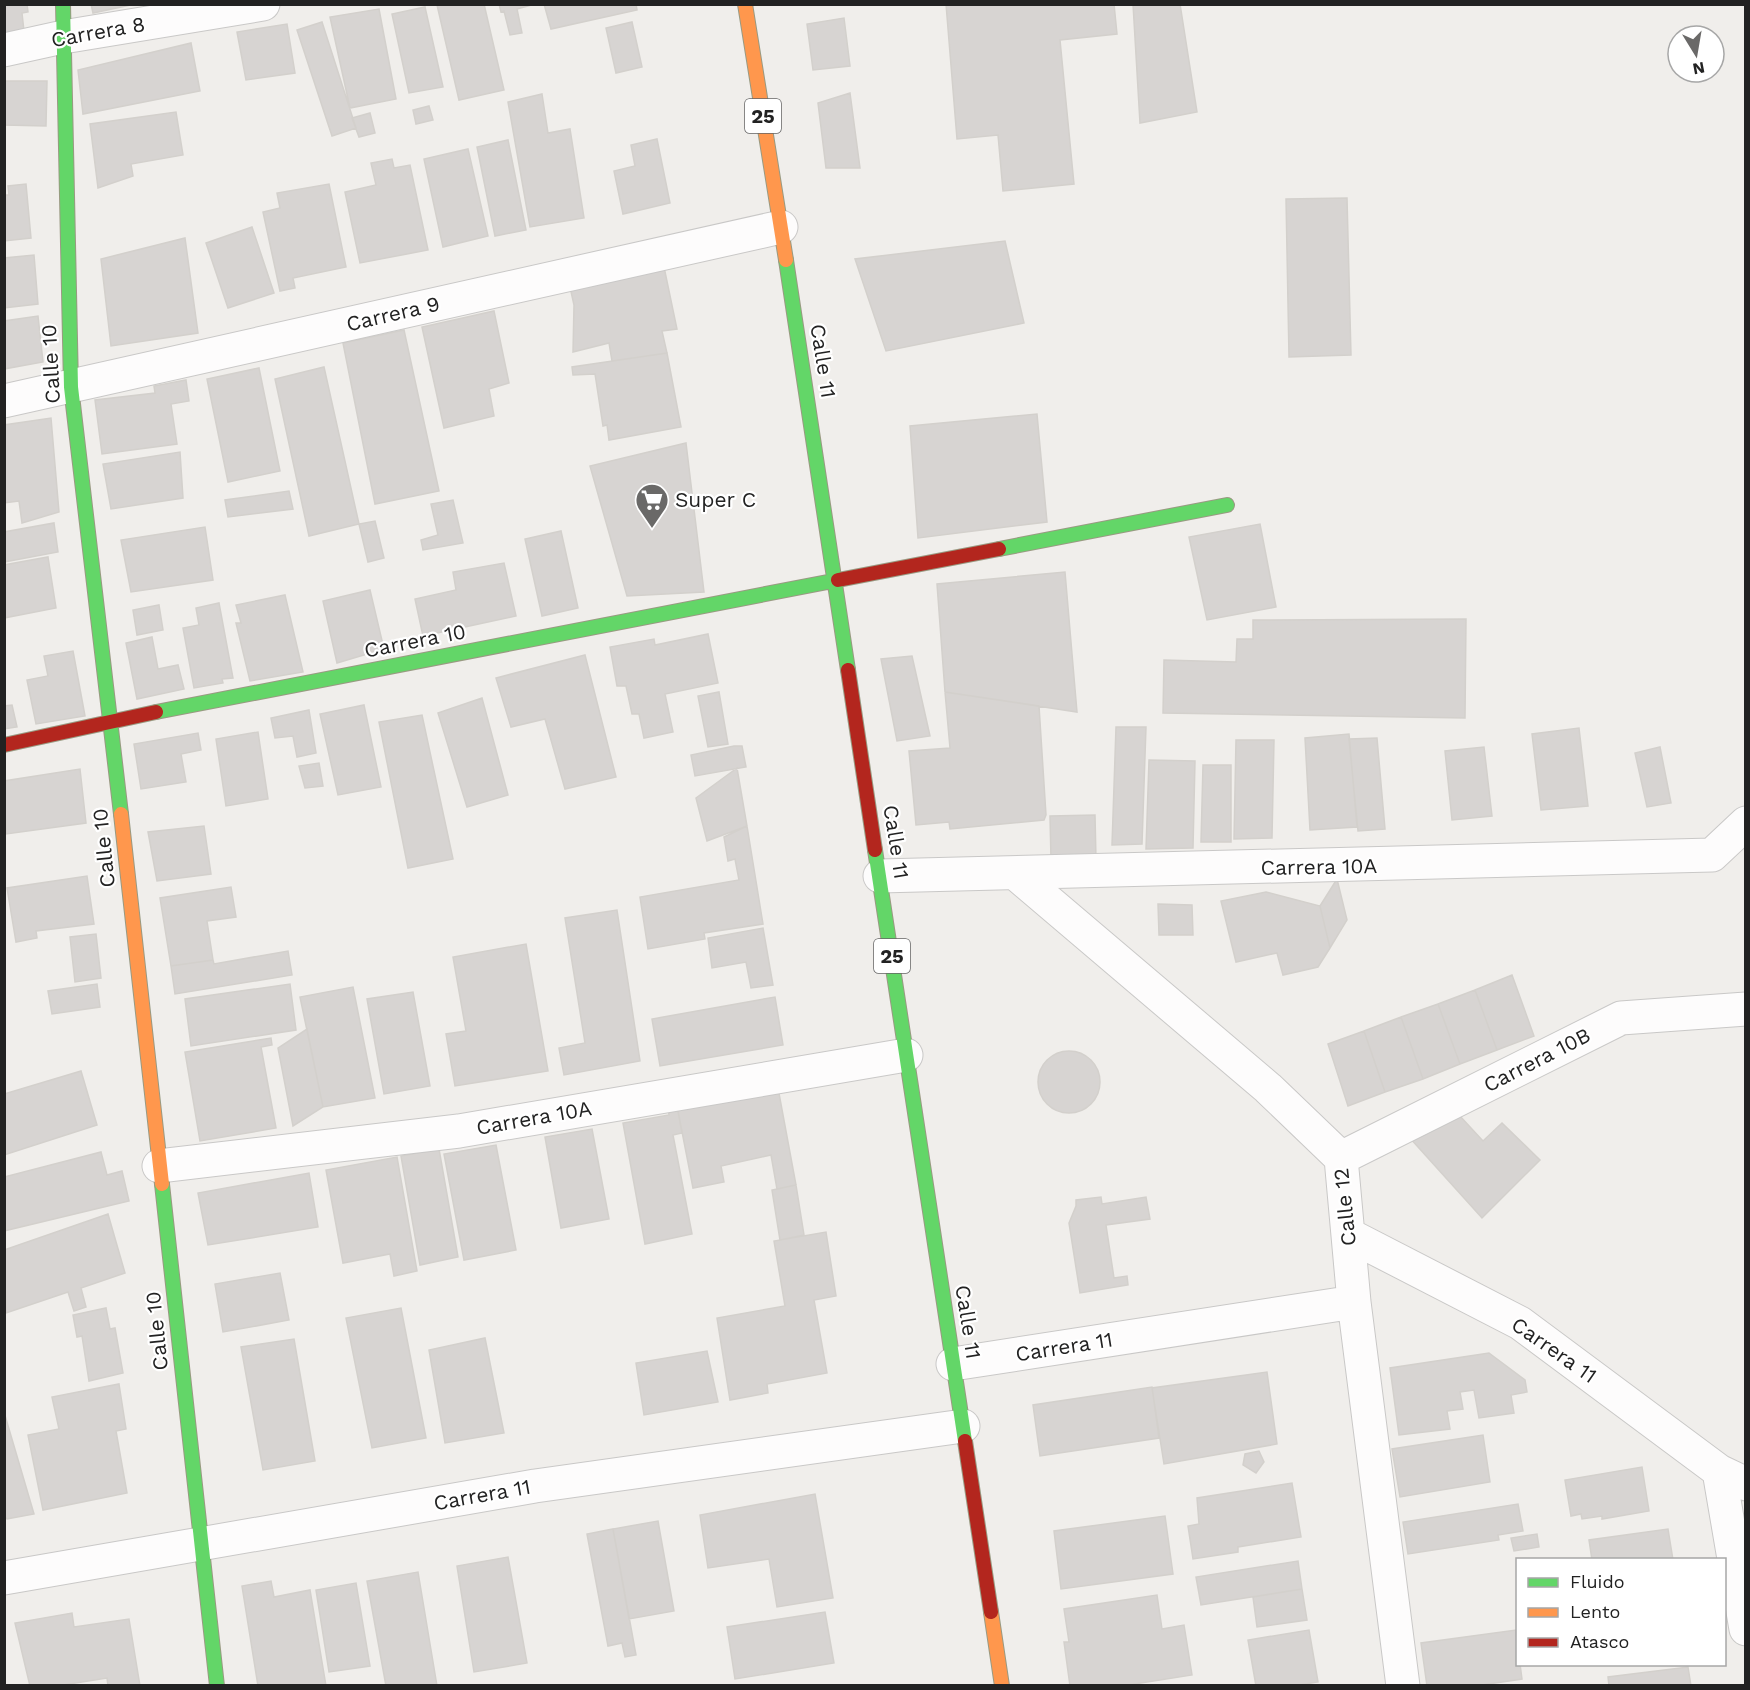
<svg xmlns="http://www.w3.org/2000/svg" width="1750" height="1690" font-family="'Work Sans',sans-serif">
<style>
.building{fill:#d7d4d2;stroke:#d3d0cc;stroke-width:1.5}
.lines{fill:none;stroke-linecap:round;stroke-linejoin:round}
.street-casing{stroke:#c9c8c7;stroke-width:35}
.fast-casing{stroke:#999a82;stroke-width:16}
.slow-casing{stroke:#999a82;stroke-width:16}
.jam-casing{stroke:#999a82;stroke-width:16}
.street{stroke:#fdfcfc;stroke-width:33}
.fast{stroke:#63d668;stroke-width:14}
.slow{stroke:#ff974d;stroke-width:14}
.jam{stroke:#b3261e;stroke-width:14}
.labels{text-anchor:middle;stroke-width:4.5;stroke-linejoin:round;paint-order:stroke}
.shield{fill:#fff;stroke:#646464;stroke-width:1.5}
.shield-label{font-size:20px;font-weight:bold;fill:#222}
.street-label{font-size:21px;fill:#222;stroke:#fff}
.poi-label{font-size:21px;fill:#222;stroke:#fff;text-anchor:start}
</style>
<rect width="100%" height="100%" fill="#f0eeeb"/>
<path class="building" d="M4 4H27L28 12 22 13 24 31 4 34Z
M91 4H135L93 13Z
M484 4 504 90 459 100 437 5Z
M499 4H535L517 9 522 33 510 35 504 11 501 12Z
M544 4H636L637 10 551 29Z
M946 4H1114L1117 34 1060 40 1074 184 1003 191 998 135 957 139Z
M1133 4H1180L1197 112 1140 123Z
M425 7 443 87 409 93 392 14Z
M379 9 396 99 350 108 330 17Z
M844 18 850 66 813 70 807 24Z
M322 22 356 128 332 136 297 30Z
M632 22 642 67 616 73 606 28Z
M287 24 295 73 246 80 237 32Z
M191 43 200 91 83 114 78 70Z
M4 81H47L46 126 4 125Z
M850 93 860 168H826L818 103Z
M542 94 548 133 570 129 584 218 530 227 508 102Z
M429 106 433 120 416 124 413 110Z
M176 112 183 155 131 164 133 176 98 188 90 124Z
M370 113 375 133 359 137 352 118Z
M657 139 670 203 623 214 614 171 635 166 631 145Z
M508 140 526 230 495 236 477 147Z
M468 149 488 236 443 247 424 159Z
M392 159 394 168 410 165 428 250 360 263 345 192 376 185 371 163Z
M26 184 31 238 4 241V195H9L8 186Z
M329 184 346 267 293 278 295 288 280 291 263 212 280 208 277 193Z
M1347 198 1351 355 1289 357 1286 199Z
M252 227 274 293 228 308 206 243Z
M185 238 198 333 111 346 101 259Z
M1005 241 1024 323 886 351 855 259Z
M34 255 38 304 4 308V258Z
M664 267 677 329 662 331 667 353 612 361 609 343 573 352 574 305 570 287Z
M494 311 509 383 489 389 494 416 444 428 422 327Z
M38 316 43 362 4 369V321Z
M404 330 439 491 375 504 343 343Z
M667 353 681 427 609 440 607 425 603 426 595 374 573 375 572 367Z
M324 367 359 524 309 536 275 379Z
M259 368 280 471 228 482 207 379Z
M186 380 189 401 171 404 177 444 102 454 95 400 155 393 154 386Z
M1037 414 1047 522 918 538 910 426Z
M51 418 59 512 22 523 19 501 4 503V425Z
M686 443 704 592 627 596 590 466Z
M180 452 183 498 111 509 103 464Z
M289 491 293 509 228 517 225 500Z
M453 500 463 543 423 550 421 540 438 535 431 504Z
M375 521 384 558 368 562 359 524Z
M54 523 58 552 4 562V532Z
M1260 524 1276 607 1207 620 1189 537Z
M205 527 213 580 131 592 121 540Z
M561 531 578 608 542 616 525 539Z
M48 557 56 608 4 618V565Z
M504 563 516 616 423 636 415 599 456 590 453 572Z
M1065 572 1077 712 945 692 937 584Z
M370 590 384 649 337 663 323 601Z
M285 595 303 672 250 681 236 623H241L236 605Z
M219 603 233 678 222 679 223 683 194 688 183 628 199 625 196 608Z
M159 605 163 630 137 635 133 610Z
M1466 619 1465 718 1163 713 1164 660 1236 662 1237 639H1253V620Z
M708 634 718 683 665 694 673 732 644 738 639 714H632L626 686H617L610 647 654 639 655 645Z
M152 637 158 669 178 665 184 689 137 699 126 643Z
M73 651 85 716 36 724 27 680 48 676 44 656Z
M585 655 616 777 565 789 545 719 511 727 496 678Z
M912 656 930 736 897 741 881 659Z
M719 692 728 744 708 747 698 696Z
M945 692 1039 706 1046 815 1044 820 950 829 949 822 916 825 909 751 950 748Z
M482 698 508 795 467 807 438 713Z
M12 705 17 727 4 729V706Z
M364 705 381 787 338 795 320 714Z
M309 710 316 753 297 757 293 736 275 738 271 718Z
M422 715 453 859 408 868 379 722Z
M1116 727H1146L1142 844 1112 845Z
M1579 728 1588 806 1541 810 1532 734Z
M258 732 268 799 226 806 216 739Z
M198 733 201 750 181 754 186 782 141 789 134 744Z
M1349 734 1357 827 1310 830 1305 738Z
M1377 738 1385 829 1358 831 1349 739Z
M1236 740H1274L1272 838 1234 839Z
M734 746H742L746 767 695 776 691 755Z
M1484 747 1492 816 1452 820 1445 751Z
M1660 747 1671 803 1647 807 1635 753Z
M1149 760 1195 761 1193 848 1146 849Z
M319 763 323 786 305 788 299 766Z
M1203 765H1231V842H1201Z
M737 768 747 826 707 841 696 798Z
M80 769 86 823 6 834 4 781Z
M1095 815 1096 859 1051 860 1050 816Z
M204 826 211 874 157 881 148 832Z
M747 826 763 924 704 933 705 939 648 949 640 897 739 880 735 859 728 861 724 837Z
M87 876 94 924 36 931 37 938 16 942 7 888Z
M1337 879 1347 920 1330 948 1320 906Z
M231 887 236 917 207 921 213 960 171 966 160 898Z
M1266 892 1320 906 1330 948 1318 967 1283 975 1277 953 1236 962 1221 901Z
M1158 904 1192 905 1193 935H1159Z
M617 910 640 1061 564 1075 559 1048 585 1043 565 918Z
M763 928 773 985 751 988 746 962 712 968 708 938Z
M96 934 101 978 75 982 70 937Z
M526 944 548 1071 455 1086 446 1034 466 1031 453 957Z
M288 951 292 975 175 994 171 966 213 960 214 964Z
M1512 975 1534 1036 1497 1050 1475 990Z
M97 984 100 1007 52 1014 48 991Z
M290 984 296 1030 191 1046 185 999Z
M353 987 375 1098 323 1107 300 997Z
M1475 990 1497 1050 1460 1064 1438 1004Z
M413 992 430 1086 384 1094 367 999Z
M775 997 783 1045 660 1066 652 1019Z
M1438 1004 1460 1064 1423 1079 1401 1017Z
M1401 1017 1423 1079 1385 1092 1364 1031Z
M307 1029 323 1107 293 1126 278 1048Z
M1364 1031 1385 1092 1348 1106 1328 1044Z
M271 1038 272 1045 261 1047 276 1128 200 1141 185 1052Z
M1038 1082a31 31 0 1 1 62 0a31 31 0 1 1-62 0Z
M81 1071 97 1125 4 1155V1094Z
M778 1088 796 1185 777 1189 771 1155 721 1166 724 1182 693 1188 677 1106Z
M677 1106 682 1133 673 1135 692 1234 645 1244 623 1123 669 1115 668 1108Z
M1459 1115 1483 1141 1502 1123 1540 1160 1482 1218 1409 1137Z
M592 1129 609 1219 561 1228 545 1137Z
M496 1145 516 1250 464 1260 444 1154Z
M439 1149 458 1257 420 1265 401 1156Z
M101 1152 107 1175 122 1171 129 1201 4 1231V1177Z
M397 1157 417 1271 394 1276 390 1254 343 1263 326 1170Z
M309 1173 318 1227 208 1245 198 1193Z
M796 1185 804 1235 780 1240 772 1190Z
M1101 1197 1102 1204 1146 1197 1150 1219 1106 1225 1114 1278 1127 1276 1128 1285 1080 1293 1069 1223 1076 1206V1200Z
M108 1214 125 1273 81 1288 86 1307 74 1311 68 1292 6 1313 4 1250Z
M826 1232 836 1296 814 1300 827 1373 767 1384 768 1393 730 1400 717 1318 785 1306 774 1241Z
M280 1273 289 1320 223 1332 215 1284Z
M106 1308 110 1329 115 1328 123 1373 89 1381 82 1336 77 1337 73 1315Z
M401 1308 426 1438 372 1448 346 1318Z
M485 1338 504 1433 445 1443 429 1350Z
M294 1339 315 1461 263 1470 241 1347Z
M707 1351 718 1402 644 1415 636 1363Z
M1489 1353 1525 1380 1527 1392 1511 1395 1514 1413 1479 1418 1474 1390 1460 1392 1463 1409 1447 1411 1450 1429 1399 1435 1390 1368Z
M1267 1372 1277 1444 1164 1464 1152 1388Z
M119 1384 126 1429 116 1431 127 1493 43 1510 28 1435 59 1429 52 1397Z
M1152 1387 1159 1438 1040 1456 1033 1405Z
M4 1412 34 1514 7 1519 4 1516Z
M1483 1435 1490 1482 1400 1497 1392 1449Z
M1259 1451 1264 1462 1256 1473 1243 1465 1245 1454Z
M1642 1467 1649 1511 1602 1519V1516L1582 1519 1581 1514 1571 1516 1565 1480Z
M1292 1483 1301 1537 1238 1547V1552L1193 1559 1188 1526 1199 1524 1197 1498Z
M815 1494 833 1598 777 1607 769 1559 708 1568 700 1515Z
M1518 1504 1523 1531 1498 1535 1499 1540 1408 1554 1403 1522Z
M1165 1516 1173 1574 1061 1589 1054 1531Z
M658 1521 674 1611 629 1619 613 1529Z
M613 1529 636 1655 625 1657 622 1643 608 1646 587 1534Z
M1668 1529 1673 1560H1592L1589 1540Z
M1537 1534 1539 1547 1514 1551 1511 1538Z
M508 1557 527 1663 474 1672 457 1566Z
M1298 1561 1302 1589 1201 1605 1196 1577Z
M418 1572 437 1686H386L367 1581Z
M271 1581 274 1597 310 1590 326 1686H258L242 1586Z
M356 1583 370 1666 329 1672 316 1590Z
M1302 1589 1307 1620 1257 1627 1253 1597Z
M1157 1595 1162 1629 1184 1625 1192 1675 1122 1686H1070L1064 1642H1069L1064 1609Z
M825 1612 834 1663 735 1679 727 1627Z
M72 1613 74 1627 129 1619 140 1686H108L107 1678 57 1686H30L15 1623Z
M1309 1630 1318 1682 1293 1686H1256L1248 1640Z
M1516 1630 1518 1664H1520L1522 1679 1475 1686H1427L1421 1643Z
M1688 1667 1691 1686H1609L1608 1677Z"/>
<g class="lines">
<defs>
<path id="street" d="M4 50 63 37 263 4
M4 401 781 227
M1015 873 1268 1088 1341 1158 1354 1302 1403 1686
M880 876 1712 855 1746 823
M1341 1158 1621 1018 1746 1009
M159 1166 459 1131 906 1055
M1349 1235 1520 1323 1719 1471 1746 1484
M953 1364 1354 1302
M1719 1471 1746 1629
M4 1578 535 1486 963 1426"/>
<path id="fast" d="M63 4 71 387 121 814
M786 260 848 670
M999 549 1227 505
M156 712 838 580
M875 850 965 1441
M162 1184 217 1686"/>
<path id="slow" d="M745 4 786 260
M121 814 162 1184
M991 1612 1002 1686"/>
<path id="jam" d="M838 580 999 549
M848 670 875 850
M4 745 156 712
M965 1441 991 1612"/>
</defs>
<use href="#street" class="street-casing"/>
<use href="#fast" class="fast-casing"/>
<use href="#slow" class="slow-casing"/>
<use href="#jam" class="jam-casing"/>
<use href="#street" class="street"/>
<use href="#fast" class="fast"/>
<use href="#slow" class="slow"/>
<use href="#jam" class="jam"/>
</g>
<defs>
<symbol id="supermarket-pin" viewBox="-11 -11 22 30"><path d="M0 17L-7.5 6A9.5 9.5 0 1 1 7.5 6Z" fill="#6a6968" stroke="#fff"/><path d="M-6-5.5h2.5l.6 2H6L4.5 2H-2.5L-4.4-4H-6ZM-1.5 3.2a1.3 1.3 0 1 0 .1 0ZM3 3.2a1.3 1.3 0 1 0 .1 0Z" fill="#fff"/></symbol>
</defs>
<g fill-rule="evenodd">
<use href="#supermarket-pin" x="633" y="481" width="38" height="52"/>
</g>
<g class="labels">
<g class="shield">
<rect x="745" y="99" width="36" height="34" rx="4.5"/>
<rect x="874" y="939" width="36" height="34" rx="4.5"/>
</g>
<g class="shield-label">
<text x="763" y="123">25</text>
<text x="892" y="963">25</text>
</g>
<g class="street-label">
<text transform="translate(98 32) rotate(-10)" y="7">Carrera 8</text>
<text transform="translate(393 314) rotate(-13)" y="7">Carrera 9</text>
<text transform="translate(823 361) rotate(81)" y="7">Calle 11</text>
<text transform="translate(51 364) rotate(-93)" y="7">Calle 10</text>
<text transform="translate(415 641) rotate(-11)" y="7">Carrera 10</text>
<text transform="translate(896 842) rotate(81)" y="7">Calle 11</text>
<text transform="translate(104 848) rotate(-96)" y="7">Calle 10</text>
<text transform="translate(1319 867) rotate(-1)" y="7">Carrera 10A</text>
<text transform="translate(1537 1060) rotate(-27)" y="7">Carrera 10B</text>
<text transform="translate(534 1118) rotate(-10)" y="7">Carrera 10A</text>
<text transform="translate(1345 1207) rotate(-96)" y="7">Calle 12</text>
<text transform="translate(968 1322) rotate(81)" y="7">Calle 11</text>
<text transform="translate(157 1331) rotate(-96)" y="7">Calle 10</text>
<text transform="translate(1064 1347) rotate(-9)" y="7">Carrera 11</text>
<text transform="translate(1554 1350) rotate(35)" y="7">Carrera 11</text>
<text transform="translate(482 1495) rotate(-10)" y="7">Carrera 11</text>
</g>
<g class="poi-label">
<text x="675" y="507">Super C</text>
</g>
</g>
<rect width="1750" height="1690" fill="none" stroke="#222222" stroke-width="12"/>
<rect x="1516" y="1558" width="210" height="108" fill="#ffffff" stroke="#a7a7a7" stroke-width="1.5"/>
<rect x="1528" y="1578" width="30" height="9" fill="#63d668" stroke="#a7a7a7" stroke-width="1.5"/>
<text x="1570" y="1588" font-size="18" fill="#222222">Fluido</text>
<rect x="1528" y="1608" width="30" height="9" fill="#ff974d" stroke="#a7a7a7" stroke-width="1.5"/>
<text x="1570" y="1618" font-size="18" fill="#222222">Lento</text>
<rect x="1528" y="1638" width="30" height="9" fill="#b3261e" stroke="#a7a7a7" stroke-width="1.5"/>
<text x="1570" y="1648" font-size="18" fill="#222222">Atasco</text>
<g transform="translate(1696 54) rotate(169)"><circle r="28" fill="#ffffff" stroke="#a7a7a7" stroke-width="1.5"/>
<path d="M0-4.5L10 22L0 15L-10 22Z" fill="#6a6968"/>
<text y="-9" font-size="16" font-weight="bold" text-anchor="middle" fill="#222222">N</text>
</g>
</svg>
